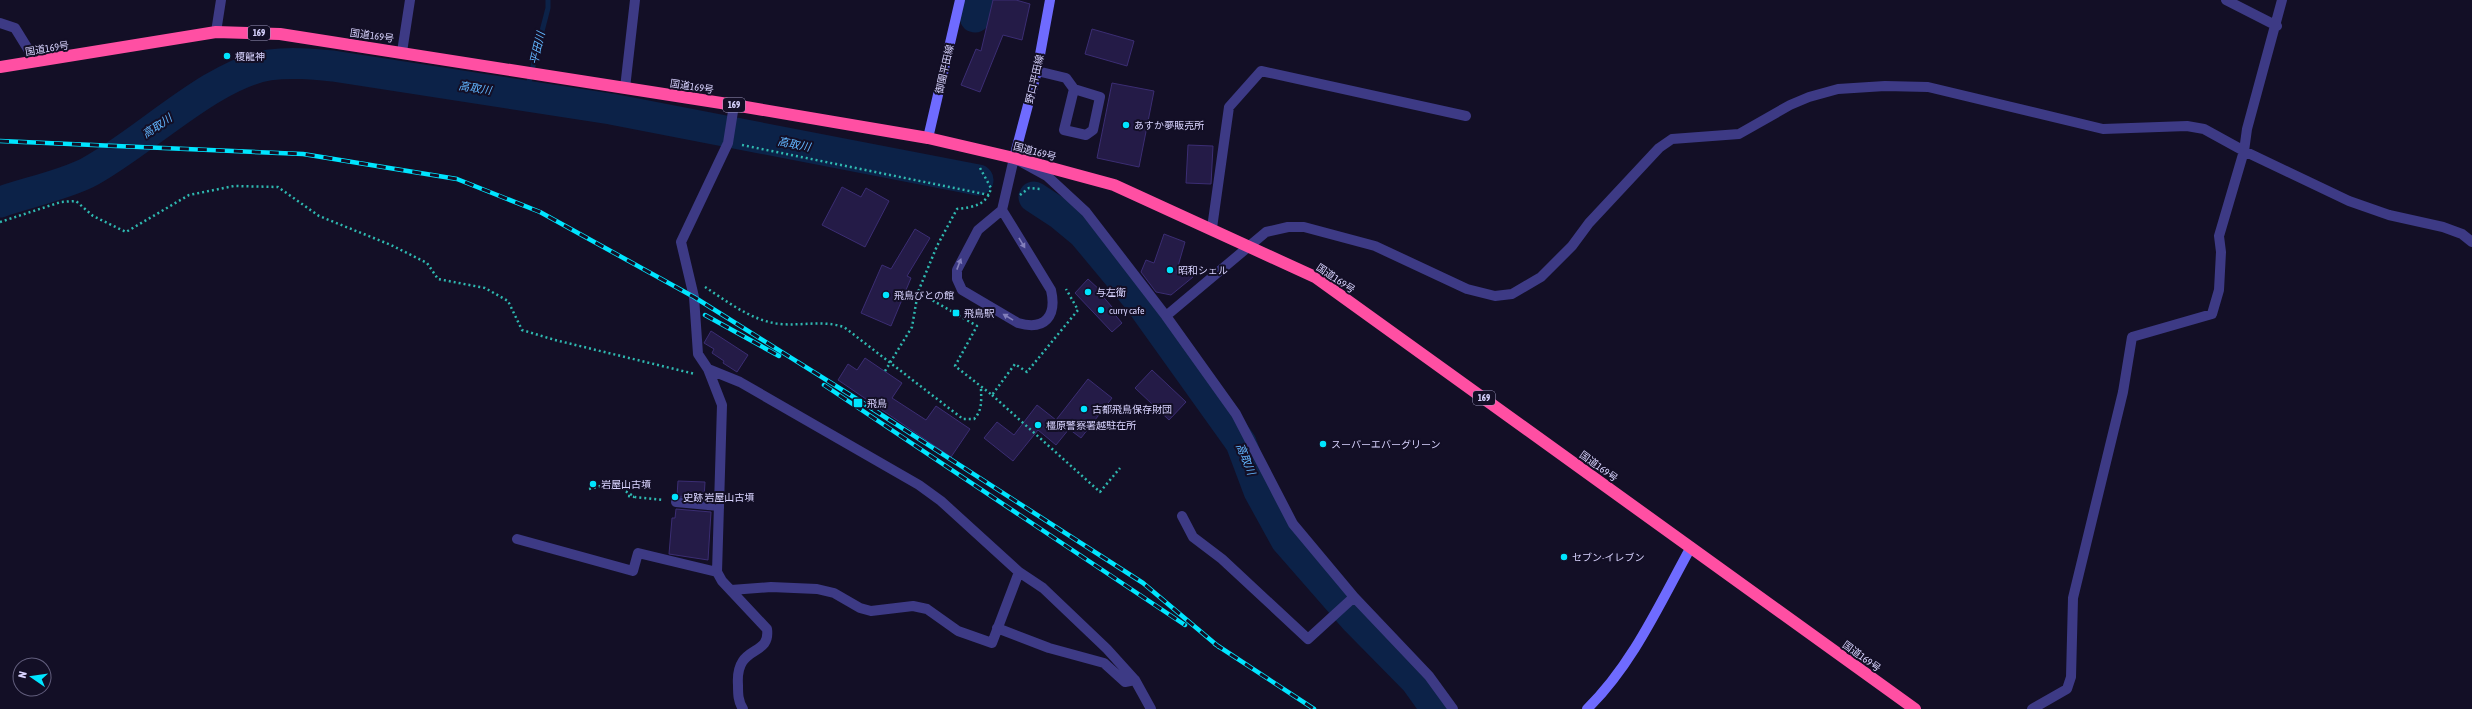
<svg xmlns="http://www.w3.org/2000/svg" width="2472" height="709" font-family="'Asap Condensed','Noto Sans JP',sans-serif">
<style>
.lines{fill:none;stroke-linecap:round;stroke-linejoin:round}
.stream{stroke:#0c2248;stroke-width:5}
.river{stroke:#0c2248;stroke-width:31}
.building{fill:#241b47;stroke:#3b2d73}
.path{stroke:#2fb8b0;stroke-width:2.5;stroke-dasharray:2 3;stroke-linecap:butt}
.lane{stroke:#3d3a85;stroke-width:10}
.street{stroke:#3d3a85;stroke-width:10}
.secondary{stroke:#6f6bff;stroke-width:10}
.highway{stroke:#ff4fa3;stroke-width:12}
.rail-casing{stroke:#00e5ff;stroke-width:4.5}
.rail{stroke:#130f26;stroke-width:3;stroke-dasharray:9;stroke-linecap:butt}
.oneway{fill:#837fbc}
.poi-dot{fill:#00e5ff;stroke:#130f26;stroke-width:1.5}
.labels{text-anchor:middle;stroke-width:4;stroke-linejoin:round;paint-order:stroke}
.shield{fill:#130f26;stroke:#9e99be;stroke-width:1}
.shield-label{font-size:9px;font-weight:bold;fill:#d9d4ff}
.street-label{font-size:10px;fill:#d9d4ff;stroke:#130f26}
.poi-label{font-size:10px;fill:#d9d4ff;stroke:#130f26;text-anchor:start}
.water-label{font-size:11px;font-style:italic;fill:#62b6ff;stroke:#130f26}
</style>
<rect width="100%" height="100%" fill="#130f26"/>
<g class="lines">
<path class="stream" d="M525 97 548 8V0"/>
<path class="river" d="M975 17 981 0
M1034 197 1060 214 1083 233 1138 299 1241 443 1259 491 1286 540 1356 620 1416 681 1436 709
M0 202C26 193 63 185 87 173 141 145 211 74 269 65 291 62 312 64 333 66L611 109 978 180"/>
</g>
<path class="building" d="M993 0H1016L1030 4 1022 40 1003 35 980 92 961 85 976 49 981 51Z
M1092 29 1134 41 1127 66 1085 54Z
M1112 83 1154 91 1139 167 1097 158Z
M1188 145 1213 146 1211 184 1186 183Z
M842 187 861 197 866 188 889 201 865 247 822 225Z
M915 229 930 238 907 276 911 278 891 326 861 313 882 265 891 269Z
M1164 234 1185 242 1176 273 1193 277 1171 295 1156 292 1141 272 1146 260 1154 263Z
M1088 279 1102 292 1100 293 1112 307 1110 309 1122 323 1112 332 1075 293Z
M711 331 748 355 737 372 723 363 724 361 712 353 714 349 704 343Z
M865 358 902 383 892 398 926 420 936 406 970 429 951 457 838 380 848 364 857 370Z
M1152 370 1186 402 1169 420 1135 388Z
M1088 379 1112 398 1081 438 1069 429 1056 445 1038 430 1013 461 984 438 997 422 1014 435 1037 405 1056 420Z
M678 481 705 482 704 498 677 496Z
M676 509 711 512 708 560 669 554 672 518H675Z"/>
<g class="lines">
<path class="path" d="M742 145 989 195
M980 168 991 188C987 206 972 207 957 209L937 246 918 292 977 326 955 366 992 395 1015 364 1027 372 1078 310 1066 289
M1020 195 1029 188 1041 189
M0 222 61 202 76 201 93 216 126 232 189 195 234 186 278 187 319 216 391 245 427 263 438 279 485 288 508 301 522 330 555 340 695 374
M705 287C728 302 752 321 780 324 803 326 822 320 844 327L963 419H974C983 410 981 399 981 387
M885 371 912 327 918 292
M992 395 1100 492 1120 468
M589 489 612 483 635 497 663 500
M628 496 634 497"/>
<path class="lane" d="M1037 71 1066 78 1074 89 1100 97 1093 130 1086 135 1064 130 1074 89
M676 502 719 506"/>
<path class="street" d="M2226 0 2277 26
M0 23 15 28 36 62
M216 32 221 0
M402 52 410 0
M625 88 635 0
M734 105 728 143 681 242 694 297 698 354 708 369 722 405 717 572 722 581 767 629C771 658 735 643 738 685 738 694 738 701 743 709
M1002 210 1051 290C1057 316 1045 331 1018 323L962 290 957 279V270L978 230 1002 210 1014 158 1047 176 1086 212 1166 316 1236 414 1293 524 1354 597 1429 676 1453 709
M1212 228 1229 107 1261 71 1466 116
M1166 316 1266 232 1288 227H1304L1375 246 1467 289 1495 296 1512 294 1541 277 1572 246 1589 223 1659 148 1672 139 1739 134 1790 105 1809 97 1838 89 1885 86 1928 87 2103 129 2187 126 2204 129 2244 151 2349 201 2389 215 2443 227 2462 234 2472 242
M708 369 740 382 919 485 941 501 1019 572 1043 588 1107 649 1135 680 1151 709
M1182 516 1193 537 1222 559 1308 639 1354 597
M517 539 633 571 638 553 717 572
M731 590 771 587 817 589 834 593 860 608 871 611 913 606 927 609 958 631 992 643 1019 572
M997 628 1049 648 1104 663 1125 682 1135 680
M2032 709 2067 689 2071 677 2073 598 2123 392 2132 337 2212 314 2219 290 2221 252 2219 236 2244 151 2247 129 2282 0"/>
<path class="secondary" d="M928 138 960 0
M1014 158 1037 71 1050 0
M1587 709C1633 664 1660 603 1691 547"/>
<path class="highway" d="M0 67 216 32 280 34 734 105 928 138 1014 158 1114 185 1315 277 1915 709"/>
<defs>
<path id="rail" d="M0 141 303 154 457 179 540 212 694 297 860 401 1143 583 1219 647
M705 315 779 356
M824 385 1185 625
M1215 644 1314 709"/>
</defs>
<use href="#rail" class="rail-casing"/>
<use href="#rail" class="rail"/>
</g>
<defs><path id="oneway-solid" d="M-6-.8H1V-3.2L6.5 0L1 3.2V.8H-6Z"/></defs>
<g class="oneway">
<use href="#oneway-solid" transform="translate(1022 243) rotate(59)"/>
<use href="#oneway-solid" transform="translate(959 264) rotate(-69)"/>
<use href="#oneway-solid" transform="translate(1008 317) rotate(-149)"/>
</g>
<g class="poi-dot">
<circle cx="227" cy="56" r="4"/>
<circle cx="1126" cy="125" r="4"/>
<circle cx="1170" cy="270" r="4"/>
<circle cx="1088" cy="292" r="4"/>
<circle cx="886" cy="295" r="4"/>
<circle cx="1101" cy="310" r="4"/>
<rect x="952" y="309" width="8" height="8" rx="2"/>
<rect x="853" y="398" width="10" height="10" rx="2"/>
<circle cx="1084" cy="409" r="4"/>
<circle cx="1038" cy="425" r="4"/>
<circle cx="1323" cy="444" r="4"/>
<circle cx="593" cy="484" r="4"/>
<circle cx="675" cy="497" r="4"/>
<circle cx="1564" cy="557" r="4"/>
</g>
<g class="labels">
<g class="shield">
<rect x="248" y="26" width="22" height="14" rx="3"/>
<rect x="723" y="98" width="22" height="14" rx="3"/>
<rect x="1473" y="391" width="22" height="14" rx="3"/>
</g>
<g class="shield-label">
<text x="259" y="36">169</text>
<text x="734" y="108">169</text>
<text x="1484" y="401">169</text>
</g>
<g class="street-label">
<text transform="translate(372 35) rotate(8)" y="4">国道169号</text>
<text transform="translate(47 48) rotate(-9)" y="4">国道169号</text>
<text transform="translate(944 69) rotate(-77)" y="4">御園平田線</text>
<text transform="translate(1034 79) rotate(-77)" y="4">野口平田線</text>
<text transform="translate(692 86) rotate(9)" y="4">国道169号</text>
<text transform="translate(1035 151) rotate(15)" y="4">国道169号</text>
<text transform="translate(1336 278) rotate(34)" y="4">国道169号</text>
<text transform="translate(1599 466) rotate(36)" y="4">国道169号</text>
<text transform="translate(1862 656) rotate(36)" y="4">国道169号</text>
</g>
<g class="poi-label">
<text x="235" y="60">榎龍神</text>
<text x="1134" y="129">あすか夢販売所</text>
<text x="1178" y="274">昭和シェル</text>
<text x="1096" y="296">与左衛</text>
<text x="894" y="299">飛鳥びとの館</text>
<text x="1109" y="314">curry cafe</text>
<text x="964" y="317">飛鳥駅</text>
<text x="867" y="407">飛鳥</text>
<text x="1092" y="413">古都飛鳥保存財団</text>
<text x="1046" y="429">橿原警察署越駐在所</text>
<text x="1331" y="448">スーパーエバーグリーン</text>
<text x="601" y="488">岩屋山古墳</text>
<text x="683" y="501">史跡 岩屋山古墳</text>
<text x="1572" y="561">セブン-イレブン</text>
</g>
<g class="water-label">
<text transform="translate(537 48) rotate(-77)" y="4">平田川</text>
<text transform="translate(475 88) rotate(9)" y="4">高取川</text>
<text transform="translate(157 126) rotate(-34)" y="4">高取川</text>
<text transform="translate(794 144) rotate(11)" y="4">高取川</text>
<text transform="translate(1246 459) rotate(68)" y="4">高取川</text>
</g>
</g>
<g transform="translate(32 677) rotate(283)"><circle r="19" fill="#130f26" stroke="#625e7d"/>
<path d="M0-3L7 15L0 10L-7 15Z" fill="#00e5ff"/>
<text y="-6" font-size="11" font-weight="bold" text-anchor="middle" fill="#d9d4ff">N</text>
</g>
</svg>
